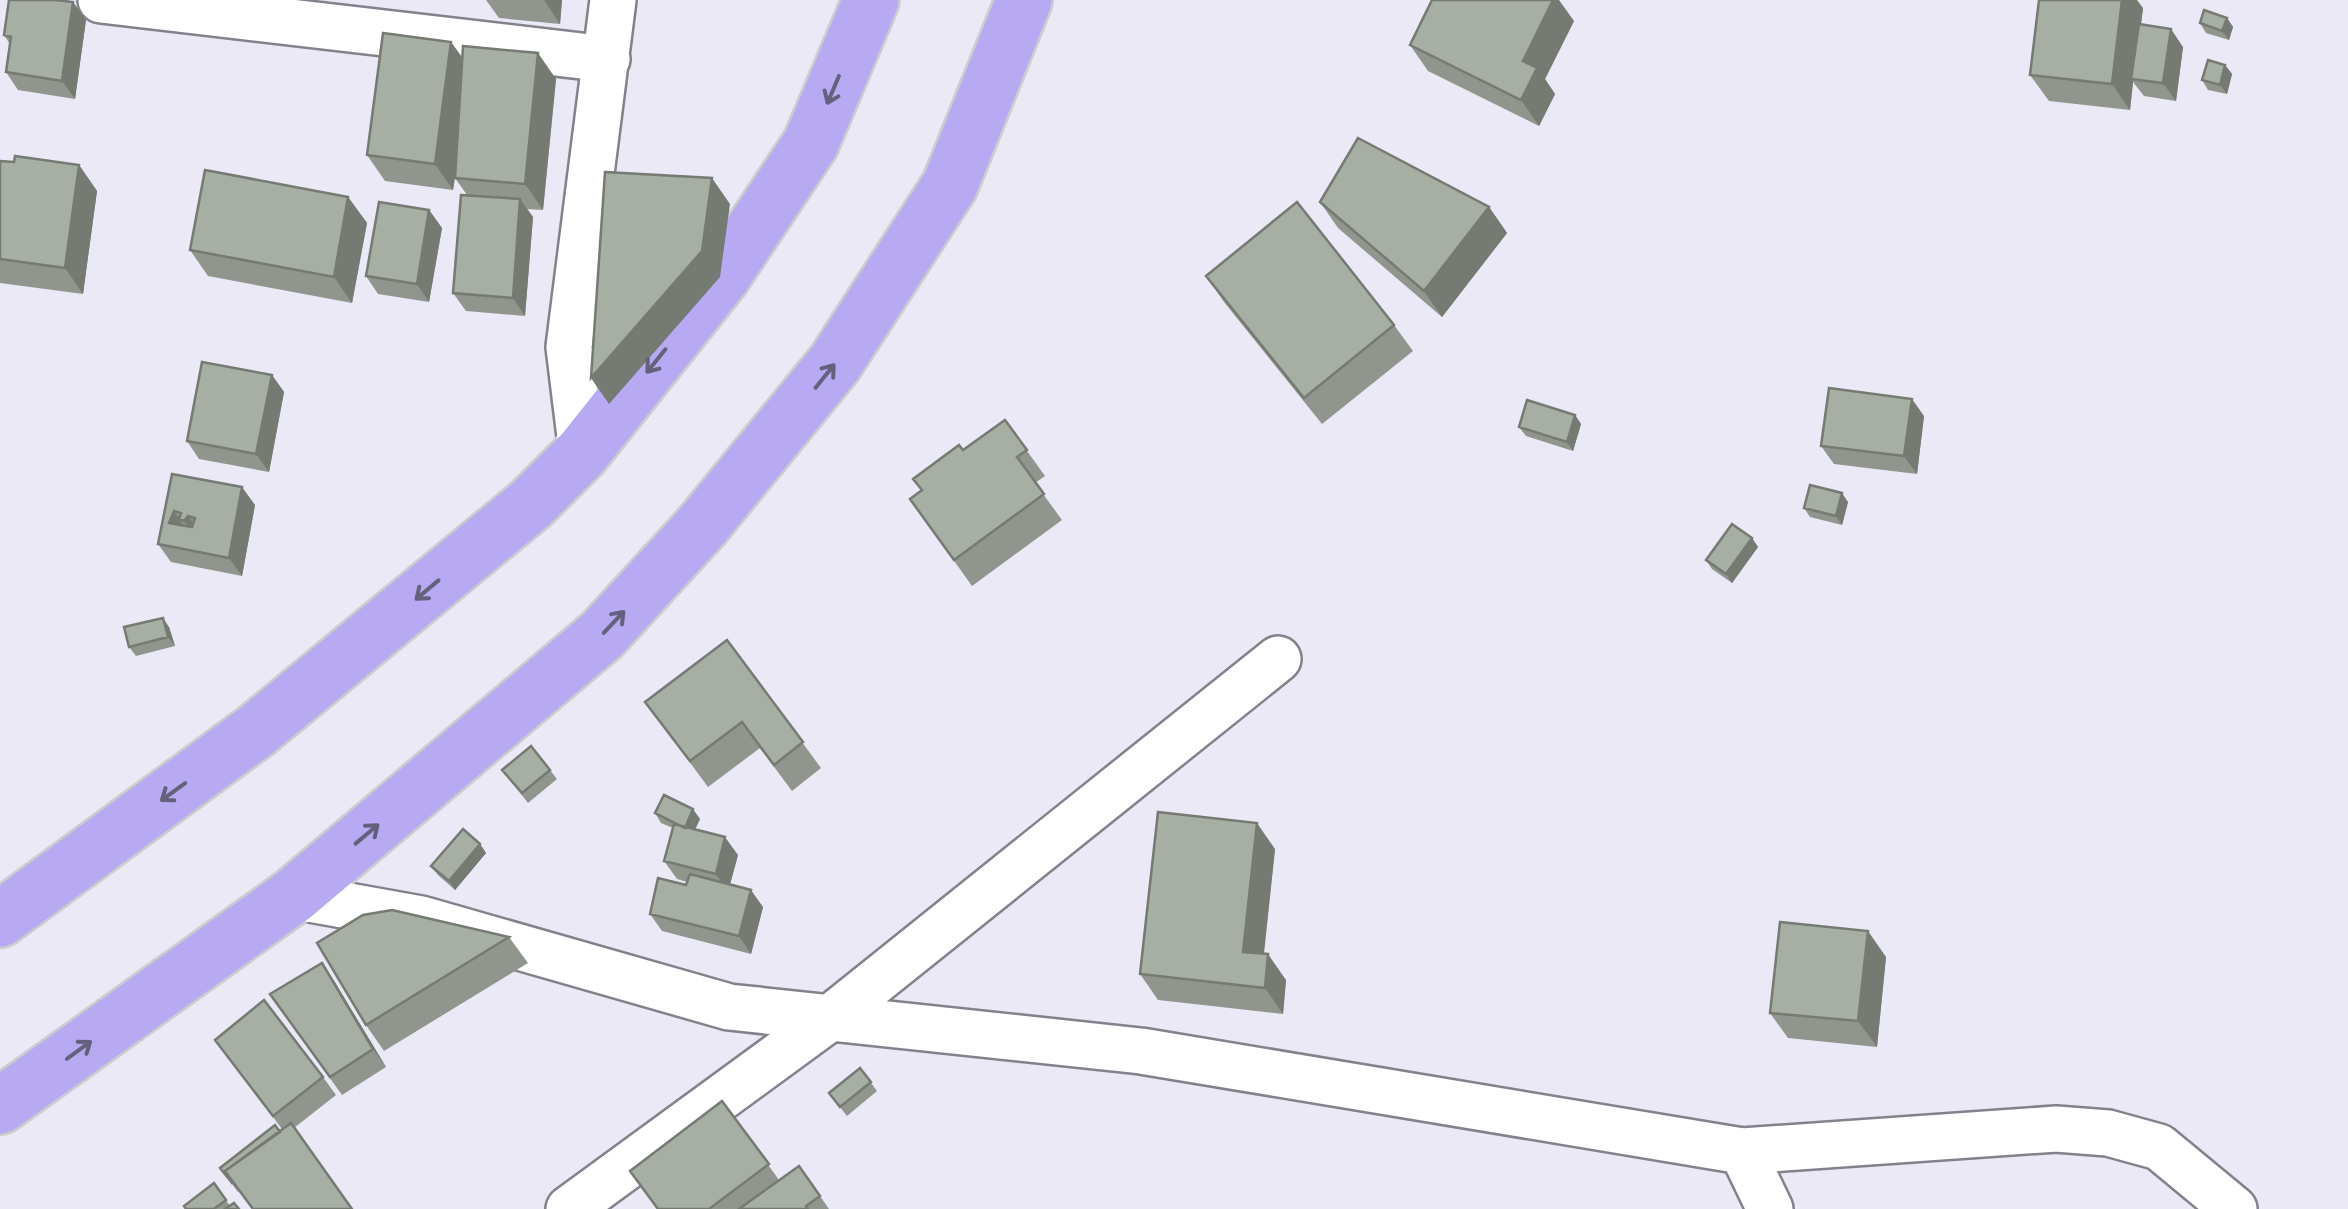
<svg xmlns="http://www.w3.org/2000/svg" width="2348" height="1209" font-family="Lora,serif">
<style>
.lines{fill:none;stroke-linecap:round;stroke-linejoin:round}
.minor-casing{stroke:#82818c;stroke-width:50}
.trunk-casing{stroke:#cccccd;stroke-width:60}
.minor{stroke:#fff;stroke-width:45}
.trunk{stroke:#b8aaf2;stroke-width:55}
.wall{fill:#90968d}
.shaded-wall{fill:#757a73}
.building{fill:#a7aea4;stroke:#757a73;stroke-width:2.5;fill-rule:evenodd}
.oneway{stroke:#65617c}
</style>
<rect width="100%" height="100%" fill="#ebe9f5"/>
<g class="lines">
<defs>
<path id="minor" d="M101 0 607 59
M582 453 569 347 613 0
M293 896 421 919 729 1007 1141 1051 1742 1151 2056 1129 2108 1133 2159 1147 2234 1209
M1742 1151 1770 1209
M569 1209 830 1018 1278 659"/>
<path id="trunk" d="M0 919 256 731 531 504 582 453 722 277 811 143 871 0
M0 1106 293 896 602 635 702 526 835 363 950 185 1024 0"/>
</defs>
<use href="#minor" class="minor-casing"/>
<use href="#trunk" class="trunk-casing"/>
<use href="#minor" class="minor"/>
<use href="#trunk" class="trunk"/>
</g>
<path class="wall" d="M486 0H562L560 24 499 18Z
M73 2 86 20 75 99 18 90 6 72 10 44 4 35Z
M2143 8 2141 24 2183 47 2176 101 2144 96 2133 82 2130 110 2049 101 2030 75Z
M2227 18 2233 27 2229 40 2206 33 2200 23Z
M1574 21 1545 79 1555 94 1539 126 1428 71 1410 45Z
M451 42 462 57 556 79 543 210 527 209 533 217 525 316 466 311 453 293 467 195 455 178 453 190 385 181 367 155Z
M2225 65 2232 74 2227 94 2208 90 2202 80Z
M0 161 79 165 97 191 83 294 0 283Z
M348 197 367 223 352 303 208 276 190 250Z
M1320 202 1489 207 1507 233 1442 317 1338 228Z
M429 210 442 228 429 302 378 294 366 276Z
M1206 276 1394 325 1413 351 1322 424 1224 302Z
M272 375 284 392 269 472 199 459 187 441Z
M1575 415 1581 424 1573 451 1526 436 1519 427Z
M1924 416 1917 474 1834 464 1821 446Z
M1005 420 1045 476 1035 483 1062 520 972 586 910 499 921 490 963 450Z
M172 474 255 505 242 576 171 562 158 544Z
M1848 502 1842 525 1810 517 1804 508Z
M1752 538 1758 547 1732 583 1712 569 1706 560Z
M169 627 175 646 136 656 129 647Z
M727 640 821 768 792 791 760 748 708 787 645 702Z
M502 770H550L557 779 528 803Z
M655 813 700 819 695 830 738 855 730 884 763 907 751 954 662 931 650 914 686 885 687 882 677 879 664 861 673 828 661 823Z
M480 844 486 853 455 890 438 875 431 866Z
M1275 849 1264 954 1286 980 1283 1014 1158 1000 1140 974Z
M509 937 528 963 384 1051 366 1025Z
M1886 957 1877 1047 1788 1038 1770 1013Z
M334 981 386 1067 342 1095 270 994Z
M215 1040 323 1077 336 1095 294 1128 238 1192 220 1168 282 1129Z
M860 1068 877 1091 847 1116 829 1093Z
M722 1101 779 1180 799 1166 829 1209H657Z
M214 1183 230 1206 239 1209H186Z"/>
<path class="shaded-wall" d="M544 0H562L560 24Z
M1553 0H1559L1574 21 1545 79 1555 94 1539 126 1521 100 1523 61Z
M2122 0H2137L2143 8 2134 79H2131L2133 82 2130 110 2112 84Z
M73 2 86 20 75 99 62 81Z
M2227 18 2233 27 2229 40 2222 31Z
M2171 29 2183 47 2176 101 2163 83Z
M451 42 469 68 453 190 435 164Z
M538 53 556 79 543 210 525 184Z
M2225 65 2232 74 2227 94 2220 85Z
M79 165 97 191 83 294 65 268Z
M712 178 730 204 720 277 609 404 591 378Z
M348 197 367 223 352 303 334 277Z
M520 199 533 217 525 316 513 298Z
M1489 207 1507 233 1442 317 1424 291Z
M429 210 442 228 429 302 417 284Z
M272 375 284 392 269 472 256 454Z
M1912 399 1924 416 1917 474 1904 456Z
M1575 415 1581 424 1573 451 1567 442Z
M242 487 255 505 242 576 229 558Z
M1842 493 1848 502 1842 525 1836 516Z
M174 511 186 529 169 523Z
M188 516 201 534 197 539 184 521Z
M1752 538 1758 547 1732 583 1726 574Z
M163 618 169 627 175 646 168 637Z
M693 809 700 819 691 837 685 828Z
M1257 823 1275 849 1261 978 1243 952Z
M725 837 738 855 728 892 716 874Z
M480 844 486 853 455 890 449 881Z
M751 890 763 907 751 954 739 936Z
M1868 931 1886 957 1877 1047 1858 1021Z
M1268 954 1286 980 1283 1014 1265 988Z
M322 963 334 981 386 1067 373 1049Z"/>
<path class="building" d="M9 0H55L73 2 62 81 6 72 11 37 4 35Z
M1432 0H1553L1523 61 1537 68 1521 100 1410 45Z
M2039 0H2122L2112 84 2030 75Z
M2204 10 2227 18 2222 31 2200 23Z
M2139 24 2171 29 2163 83 2131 79Z
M383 33 451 42 435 164 367 155Z
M463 46 538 53 525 184 455 178Z
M2208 60 2225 65 2220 85 2202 80Z
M1358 138 1489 207 1424 291 1320 202Z
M15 156 79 165 65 268 0 259V161L14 162Z
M205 170 348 197 334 277 190 250Z
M605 172 712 178 702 251 591 378Z
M461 195 520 199 513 298 453 293Z
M379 202 429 210 417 284 366 276Z
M1297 202 1394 325 1304 398 1206 276Z
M202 362 272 375 256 454 187 441Z
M1829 388 1912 399 1904 456 1821 446Z
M1527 400 1575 415 1567 442 1519 427Z
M1005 420 1027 450 1017 457 1044 494 954 560 910 499 922 490 913 479 959 445 963 450Z
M172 474 242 487 229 558 158 544ZM174 511 181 513 179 519 184 521 188 516 195 518 192 527 169 523Z
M1810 485 1842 493 1836 516 1804 508Z
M1732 524 1752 538 1726 574 1706 560Z
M163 618 168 637 129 647 124 627Z
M727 640 803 742 774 765 742 722 690 761 645 702Z
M531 746 550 770 522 793 502 770Z
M664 795 693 809 685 828 655 813Z
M1158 812 1257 823 1243 952 1268 954 1265 988 1140 974Z
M674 824 725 837 716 874 664 861Z
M463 829 480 844 449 881 431 866Z
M690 874 751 890 739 936 650 914 658 878 686 885Z
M392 910 509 937 366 1025 317 943 363 915Z
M1780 922 1868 931 1858 1021 1770 1013Z
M322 963 373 1049 330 1077 270 994Z
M264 1000 323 1077 273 1116 215 1040Z
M860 1068 871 1082 840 1107 829 1093Z
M722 1101 769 1164 709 1209H658L630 1171Z
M291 1123 352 1209H253L225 1171Z
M275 1125 280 1132 225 1171 233 1182 232 1183 220 1168Z
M799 1166 820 1196 806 1206 808 1209H739Z
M214 1183 226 1200 214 1209H186L184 1206Z
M234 1203 239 1209H225Z"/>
<defs><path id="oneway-shaft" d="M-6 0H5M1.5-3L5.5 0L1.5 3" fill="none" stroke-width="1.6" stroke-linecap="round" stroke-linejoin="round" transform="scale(2.5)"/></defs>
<g class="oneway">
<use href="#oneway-shaft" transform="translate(833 90) rotate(113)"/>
<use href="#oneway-shaft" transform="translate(656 361) rotate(129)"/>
<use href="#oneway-shaft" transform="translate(825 376) rotate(-51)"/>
<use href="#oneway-shaft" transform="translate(427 590) rotate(140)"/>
<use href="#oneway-shaft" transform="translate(614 622) rotate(-47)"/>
<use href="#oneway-shaft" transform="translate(173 792) rotate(144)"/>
<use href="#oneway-shaft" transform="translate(367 834) rotate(-40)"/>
<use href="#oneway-shaft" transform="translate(79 1050) rotate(-36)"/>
</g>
</svg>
